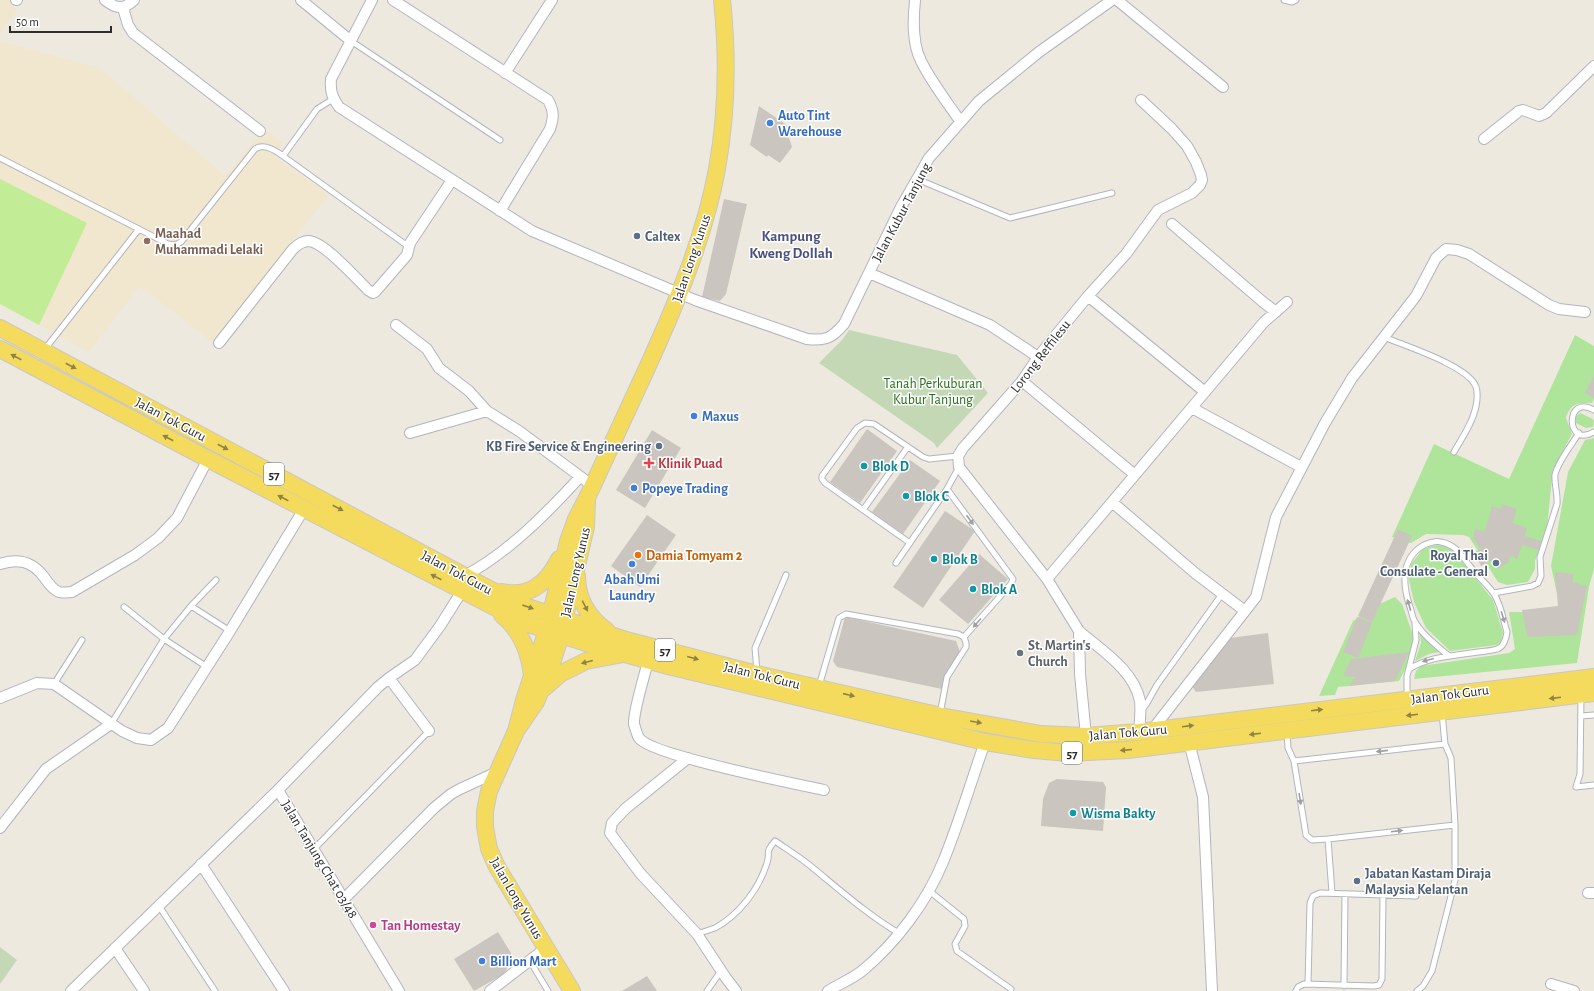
<svg xmlns="http://www.w3.org/2000/svg" width="1594" height="991" font-family="'Alegreya Sans',sans-serif">
<style>
.education{fill:#f0e7ce}
.green{fill:#afe59b}
.cemetery{fill:#c4d8b6}
.pitch{fill:#c2ed96}
.building{fill:#cac5be}
.lines{fill:none;stroke-linecap:round;stroke-linejoin:round}
.service-casing{stroke:#b2b4c0;stroke-width:7}
.minor-casing{stroke:#b2b4c0;stroke-width:12}
.primary-casing{stroke:#c8c8c8;stroke-width:18}
.service{stroke:#fff;stroke-width:5}
.minor{stroke:#fff;stroke-width:10}
.primary{stroke:#f4db5e;stroke-width:16}
.oneway{fill:#908445}
.oneway2{fill:#a0a0a0}
.shop-dot{fill:#3f7fe0;stroke:#fff;stroke-width:1.5}
.service-dot{fill:#5c6f8a;stroke:#fff;stroke-width:1.5}
.education-dot{fill:#8d6e63;stroke:#fff;stroke-width:1.5}
.health-dot{fill:#e0444e;stroke:#fff;stroke-width:1.5}
.culture-dot{fill:#0f9aa8;stroke:#fff;stroke-width:1.5}
.food-dot{fill:#e8710a;stroke:#fff;stroke-width:1.5}
.worship-dot{fill:#6b7280;stroke:#fff;stroke-width:1.5}
.hotel-dot{fill:#d1479c;stroke:#fff;stroke-width:1.5}
.labels{text-anchor:middle;stroke-width:3;stroke-linejoin:round;paint-order:stroke}
.shield{fill:#fff;stroke:#6b6b6b;stroke-width:1}
.shield-label{font-size:13px;font-weight:bold;fill:#2c2c2c}
.shop-label{font-size:14px;font-weight:bold;fill:#366cbe;stroke:#fff;text-anchor:start}
.street-label{font-size:14px;fill:#2c2c2c;stroke:#fff}
.education-label{font-size:14px;font-weight:bold;fill:#785e54;stroke:#fff;text-anchor:start}
.service-label{font-size:14px;font-weight:bold;fill:#4e5e75;stroke:#fff;text-anchor:start}
.park-label{font-size:14px;fill:#256d19;stroke:#fff}
.health-label{font-size:14px;font-weight:bold;fill:#be3a42;stroke:#fff;text-anchor:start}
.culture-label{font-size:14px;font-weight:bold;fill:#0d838f;stroke:#fff;text-anchor:start}
.food-label{font-size:14px;font-weight:bold;fill:#c56008;stroke:#fff;text-anchor:start}
.worship-label{font-size:14px;font-weight:bold;fill:#5b616d;stroke:#fff;text-anchor:start}
.hotel-label{font-size:14px;font-weight:bold;fill:#b23c85;stroke:#fff;text-anchor:start}
.neighbourhood-label{font-size:15px;font-weight:bold;fill:#4b517f;stroke:#fff}
</style>
<rect width="100%" height="100%" fill="#eee9df"/>
<path class="education" d="M0 0H10L17 11 0 34Z
M0 41 100 68 225 176 258 137 262 127 283 143 274 156 329 195 212 342 140 286 89 352 0 304Z"/>
<path class="green" d="M1575 335 1594 346V399L1592 403C1577 403 1571 403 1566 418L1572 434 1553 469 1547 527 1535 561V569L1528 582 1507 585 1498 582 1469 537 1463 535 1426 534 1411 543 1392 537 1434 444 1509 479Z
M1580 413 1593 419 1594 421 1593 427 1586 428 1576 423 1575 417Z
M1594 438V569L1589 587 1577 663 1414 679 1416 671 1421 666 1509 653 1515 649 1509 612H1561L1551 566 1568 472 1585 440Z
M1436 545 1446 546 1456 554 1493 600 1503 633 1501 641 1497 645 1450 651 1426 628 1414 602 1408 576 1411 564 1423 549Z
M1395 597 1402 604 1414 638 1410 660 1399 681 1338 687 1335 695 1319 696 1353 621 1375 606Z
M1420 634 1439 652 1429 654 1415 661 1421 643Z"/>
<path class="cemetery" d="M849 330 957 355 988 393 937 448 934 443 819 363 842 340Z
M0 947 17 960 0 984Z"/>
<path class="pitch" d="M0 179 87 223 39 325 0 304Z"/>
<path class="building" d="M759 106 788 126 783 133 789 138 792 147 780 163 768 155 767 157 750 145Z
M724 199 747 204 726 294 720 301 702 297Z
M1594 375V398L1585 393Z
M867 429 897 451 860 503 830 482Z
M652 430 681 448 645 508 616 490Z
M910 460 940 481 903 534 872 512Z
M1502 504 1517 509 1513 523 1527 528 1525 536 1541 541 1539 550 1522 545 1517 559 1510 556 1509 562 1498 569 1492 560 1481 566 1474 552 1481 549 1473 539 1475 529 1485 531 1492 506 1501 509Z
M945 511 975 531 923 608 893 587Z
M647 515 676 535 640 587 611 566Z
M1398 529 1412 536 1372 622 1358 616Z
M979 554 1008 579 968 624 939 600Z
M1555 572 1573 574V582L1587 586 1577 635 1527 637 1522 610 1558 606Z
M845 617 956 641 960 652 945 674 942 689 837 667 833 661Z
M1357 617 1372 623 1358 658 1343 652Z
M1268 633 1274 684 1196 692 1192 686 1230 638Z
M1409 652 1395 681 1349 686 1355 677 1343 676 1351 659Z
M1057 779 1103 782 1106 787 1103 831 1041 826 1043 799 1049 783Z
M498 932 511 953 510 962 504 974 474 991 454 959Z
M647 976 657 991H622Z"/>
<g class="lines">
<defs>
<path id="service" d="M1284 0 1292 2 1296 0
M351 41 500 140
M283 156 409 247
M0 158 168 244 175 245 181 242 255 149C264 143 275 150 283 156L317 109 333 99
M917 179 1010 218 1112 193
M1384 337C1405 346 1469 366 1476 387 1478 392 1477 402 1476 406 1473 422 1462 438 1454 452
M45 349 139 229
M1594 410C1565 393 1565 449 1594 432
M863 510 907 448
M910 543 825 483 822 479V476L857 428 865 423 874 424 923 457 929 459 958 456
M896 563 947 489 959 467
M1494 593 1532 586 1538 583 1541 576 1540 557 1557 504C1558 494 1554 484 1555 475 1557 463 1572 444 1579 433
M191 606 216 580
M124 607 164 639 207 667
M1409 669C1431 656 1453 656 1478 652 1484 651 1491 651 1497 649 1504 647 1506 639 1507 632 1503 619 1501 605 1494 594 1489 586 1480 579 1474 571 1464 560 1458 545 1441 542 1435 540 1429 543 1424 545 1399 559 1403 588 1411 610 1412 614 1413 619 1415 622 1421 633 1439 648 1449 656
M757 671 755 648 786 575
M54 684 82 640
M819 686 838 621 839 618 846 614 958 634 964 637
M1581 696 1580 774 1576 787 1594 785
M1407 697V676L1416 640 1415 623
M1142 710 1147 703 1157 685 1222 594
M940 714 947 677 966 647V643L964 637 1011 584 1013 579 947 489
M1581 716 1594 715
M111 724 164 639 191 606 230 631
M1287 733 1288 748 1294 761 1445 744 1442 713
M1294 761 1306 835 1312 840 1328 839 1455 825 1451 758 1445 744
M1328 839 1332 893
M314 849 429 731
M928 890 964 919 965 926 955 944 957 951 1011 989
M159 906 215 991
M697 934C703 932 709 930 715 928 739 915 759 889 767 863 771 851 764 854 775 841 788 850 801 858 813 868 841 891 868 915 900 934
M530 961 548 991
M1308 984 1310 903 1313 896 1320 893 1416 896
M1344 986 1345 894
M707 991 721 971
M1296 991 1298 987 1304 984 1374 986 1379 985 1382 979 1383 895
M1417 991 1423 986 1432 971 1455 880V825"/>
<path id="minor" d="M16 0H17
M105 0C116 9 124 10 134 0
M301 0 351 41
M372 0 331 79C330 91 332 97 339 107L532 231 695 300 807 339C826 341 832 338 844 324L901 207 929 158 979 101 1039 52 1112 0
M393 0 548 100C554 111 554 117 550 129L500 211
M915 0C913 20 912 43 921 61 932 83 947 102 960 121
M1117 0 1223 87
M123 8 128 25 133 33 260 131
M505 73 552 0
M1484 139 1519 111 1523 110 1539 116 1546 113 1594 66
M1172 224 1263 302 1276 312
M869 273 990 325 1038 357
M1088 296 1205 392
M396 325 427 349 439 368 469 391 487 411 519 431 593 486
M219 343 293 249C297 245 303 241 309 241 324 242 356 278 368 290L373 293 375 292 407 255 410 243 452 180
M1022 381 1135 475
M1192 408 1301 467
M410 433 487 411
M1112 502 1195 573 1245 611
M0 564C18 558 32 561 44 577 48 583 53 590 59 592 63 593 68 592 72 592L135 555 158 538 177 518 208 459
M464 576C507 554 548 512 580 477
M1047 579 1264 322 1287 302
M1079 631C1101 650 1134 670 1140 701 1141 711 1140 722 1139 732
M648 661C645 674 633 712 634 724 635 727 637 735 639 738 651 755 796 784 824 790
M389 678 415 660 440 626 462 591
M0 698 37 683 54 684 122 731 137 738 151 740 168 728 230 631 304 509
M1152 730 1256 597 1276 517 1325 423 1352 378 1416 296 1436 258 1446 249 1457 250 1469 254 1549 305 1559 309 1585 312
M1086 736 1080 674 1079 631 1047 579 959 467 958 456 963 448 1022 381 1038 357 1088 296 1126 254 1158 210 1192 193 1200 185 1202 180 1201 175 1196 162 1187 146 1172 129 1141 100
M1189 742 1203 797 1212 991
M688 758 625 809 612 823 610 833 640 873 697 934 726 978 736 991
M278 790 399 991
M0 828 46 769 111 724
M201 864 284 991
M1588 893H1594
M344 899 434 808 451 794 460 789 497 772
M115 948 144 991
M1551 984 1574 991
M71 991 278 790 378 687 389 678 429 731
M490 991 546 948
M828 991C839 984 852 979 862 971 896 943 926 903 943 862 959 823 971 782 985 742"/>
<path id="primary" d="M0 328 491 590 525 606 626 640 757 674 946 717 1041 734 1086 736 1139 732 1594 677
M0 349 208 459 525 623 586 643 668 666 985 742 1034 750 1068 753 1128 750 1594 693
M577 576C577 599 589 618 607 631
M502 592C530 598 547 583 559 559
M502 615C521 630 529 651 532 675
M543 689 560 674 586 661 623 654
M516 731 524 700 547 630 568 541 576 519 587 498C607 455 627 412 647 368 676 304 704 239 717 169 727 113 728 56 722 0
M572 991 497 867 489 849 485 827V811L489 791 516 731 536 702 553 660 561 634 586 527 587 501"/>
</defs>
<use href="#service" class="service-casing"/>
<use href="#minor" class="minor-casing"/>
<use href="#primary" class="primary-casing"/>
<use href="#service" class="service"/>
<use href="#minor" class="minor"/>
<use href="#primary" class="primary"/>
</g>
<defs><path id="oneway-solid" d="M-6-.8H1V-3.2L6.5 0L1 3.2V.8H-6Z"/></defs>
<g class="oneway">
<use href="#oneway-solid" transform="translate(16 357) rotate(-152)"/>
<use href="#oneway-solid" transform="translate(71 366) rotate(28)"/>
<use href="#oneway-solid" transform="translate(168 438) rotate(-152)"/>
<use href="#oneway-solid" transform="translate(223 447) rotate(28)"/>
<use href="#oneway-solid" transform="translate(283 498) rotate(-153)"/>
<use href="#oneway-solid" transform="translate(338 508) rotate(28)"/>
<use href="#oneway-solid" transform="translate(436 577) rotate(-153)"/>
<use href="#oneway-solid" transform="translate(585 606) rotate(63)"/>
<use href="#oneway-solid" transform="translate(528 607) rotate(19)"/>
<use href="#oneway-solid" transform="translate(693 658) rotate(15)"/>
<use href="#oneway-solid" transform="translate(587 662) rotate(165)"/>
<use href="#oneway-solid" transform="translate(849 695) rotate(13)"/>
<use href="#oneway-solid" transform="translate(1555 698) rotate(173)"/>
<use href="#oneway-solid" transform="translate(1317 710) rotate(-7)"/>
<use href="#oneway-solid" transform="translate(1412 715) rotate(173)"/>
<use href="#oneway-solid" transform="translate(976 722) rotate(10)"/>
<use href="#oneway-solid" transform="translate(1188 726) rotate(-7)"/>
<use href="#oneway-solid" transform="translate(1255 734) rotate(173)"/>
<use href="#oneway-solid" transform="translate(1126 750) rotate(175)"/>
</g>
<g class="oneway2">
<use href="#oneway-solid" transform="translate(970 520) rotate(53)"/>
<use href="#oneway-solid" transform="translate(1409 605) rotate(-107)"/>
<use href="#oneway-solid" transform="translate(1503 617) rotate(73)"/>
<use href="#oneway-solid" transform="translate(977 623) rotate(132)"/>
<use href="#oneway-solid" transform="translate(1428 660) rotate(165)"/>
<use href="#oneway-solid" transform="translate(1382 751) rotate(174)"/>
<use href="#oneway-solid" transform="translate(1300 799) rotate(81)"/>
<use href="#oneway-solid" transform="translate(1397 831) rotate(-7)"/>
</g>
<g class="shop-dot">
<circle cx="770" cy="123" r="4"/>
<circle cx="694" cy="416" r="4"/>
<circle cx="634" cy="488" r="4"/>
<circle cx="632" cy="564" r="4"/>
<circle cx="482" cy="961" r="4"/>
</g>
<g class="service-dot">
<circle cx="637" cy="236" r="4"/>
<circle cx="659" cy="446" r="4"/>
<circle cx="1496" cy="563" r="4"/>
<circle cx="1357" cy="881" r="4"/>
</g>
<circle class="education-dot" cx="147" cy="241" r="4"/>
<path class="health-dot" d="M647 457h4v4h4v4h-4v4h-4v-4h-4v-4h4z"/>
<g class="culture-dot">
<circle cx="864" cy="466" r="4"/>
<circle cx="906" cy="496" r="4"/>
<circle cx="934" cy="559" r="4"/>
<circle cx="973" cy="589" r="4"/>
<circle cx="1073" cy="813" r="4"/>
</g>
<circle class="food-dot" cx="638" cy="555" r="4"/>
<circle class="worship-dot" cx="1020" cy="653" r="4"/>
<circle class="hotel-dot" cx="373" cy="925" r="4"/>
<g class="labels">
<g class="shield">
<rect x="264" y="463" width="20" height="22" rx="3"/>
<rect x="655" y="639" width="20" height="22" rx="3"/>
<rect x="1062" y="742" width="20" height="22" rx="3"/>
</g>
<g class="shield-label">
<text x="274" y="479">57</text>
<text x="665" y="655">57</text>
<text x="1072" y="758">57</text>
</g>
<g class="shop-label">
<text x="778" y="120">Auto Tint<tspan x="778" dy="16">Warehouse</tspan></text>
<text x="702" y="421">Maxus</text>
<text x="642" y="493">Popeye Trading</text>
<text x="632" y="584" text-anchor="middle">Abah Umi<tspan x="632" dy="16">Laundry</tspan></text>
<text x="490" y="966">Billion Mart</text>
</g>
<g class="street-label">
<text transform="translate(901 212) rotate(-62)" y="5">Jalan Kubur Tanjung</text>
<text transform="translate(691 258) rotate(-71)" y="5">Jalan Long Yunus</text>
<text transform="translate(1040 356) rotate(-52)" y="5">Lorong Reffilesu</text>
<text transform="translate(171 419) rotate(28)" y="5">Jalan Tok Guru</text>
<text transform="translate(457 572) rotate(28)" y="5">Jalan Tok Guru</text>
<text transform="translate(575 572) rotate(-77)" y="5">Jalan Long Yunus</text>
<text transform="translate(762 675) rotate(14)" y="5">Jalan Tok Guru</text>
<text transform="translate(1450 694) rotate(-7)" y="5">Jalan Tok Guru</text>
<text transform="translate(1128 732) rotate(-5)" y="5">Jalan Tok Guru</text>
<text transform="translate(320 859) rotate(59)" y="5">Jalan Tanjung Chat 03/48</text>
<text transform="translate(517 898) rotate(60)" y="5">Jalan Long Yunus</text>
</g>
<g class="education-label">
<text x="155" y="238">Maahad<tspan x="155" dy="16">Muhammadi Lelaki</tspan></text>
</g>
<g class="service-label">
<text x="645" y="241">Caltex</text>
<text x="651" y="451" text-anchor="end">KB Fire Service &amp; Engineering</text>
<text x="1488" y="560" text-anchor="end">Royal Thai<tspan x="1488" dy="16">Consulate - General</tspan></text>
<text x="1365" y="878">Jabatan Kastam Diraja<tspan x="1365" dy="16">Malaysia Kelantan</tspan></text>
</g>
<g class="park-label">
<text x="933" y="388">Tanah Perkuburan<tspan x="933" dy="16">Kubur Tanjung</tspan></text>
</g>
<g class="health-label">
<text x="658" y="468">Klinik Puad</text>
</g>
<g class="culture-label">
<text x="872" y="471">Blok D</text>
<text x="914" y="501">Blok C</text>
<text x="942" y="564">Blok B</text>
<text x="981" y="594">Blok A</text>
<text x="1081" y="818">Wisma Bakty</text>
</g>
<g class="food-label">
<text x="646" y="560">Damia Tomyam 2</text>
</g>
<g class="worship-label">
<text x="1028" y="650">St. Martin's<tspan x="1028" dy="16">Church</tspan></text>
</g>
<g class="hotel-label">
<text x="381" y="930">Tan Homestay</text>
</g>
<g class="neighbourhood-label">
<text x="791" y="241">Kampung<tspan x="791" dy="17">Kweng Dollah</tspan></text>
</g>
</g>
<path d="M10 26v6h101v-6" fill="none" stroke="#2c2c2c" stroke-width="2"/>
<text x="16" y="26" font-size="12" fill="#2c2c2c" stroke="#ffffff" stroke-width="3" paint-order="stroke">50 m</text>
</svg>
